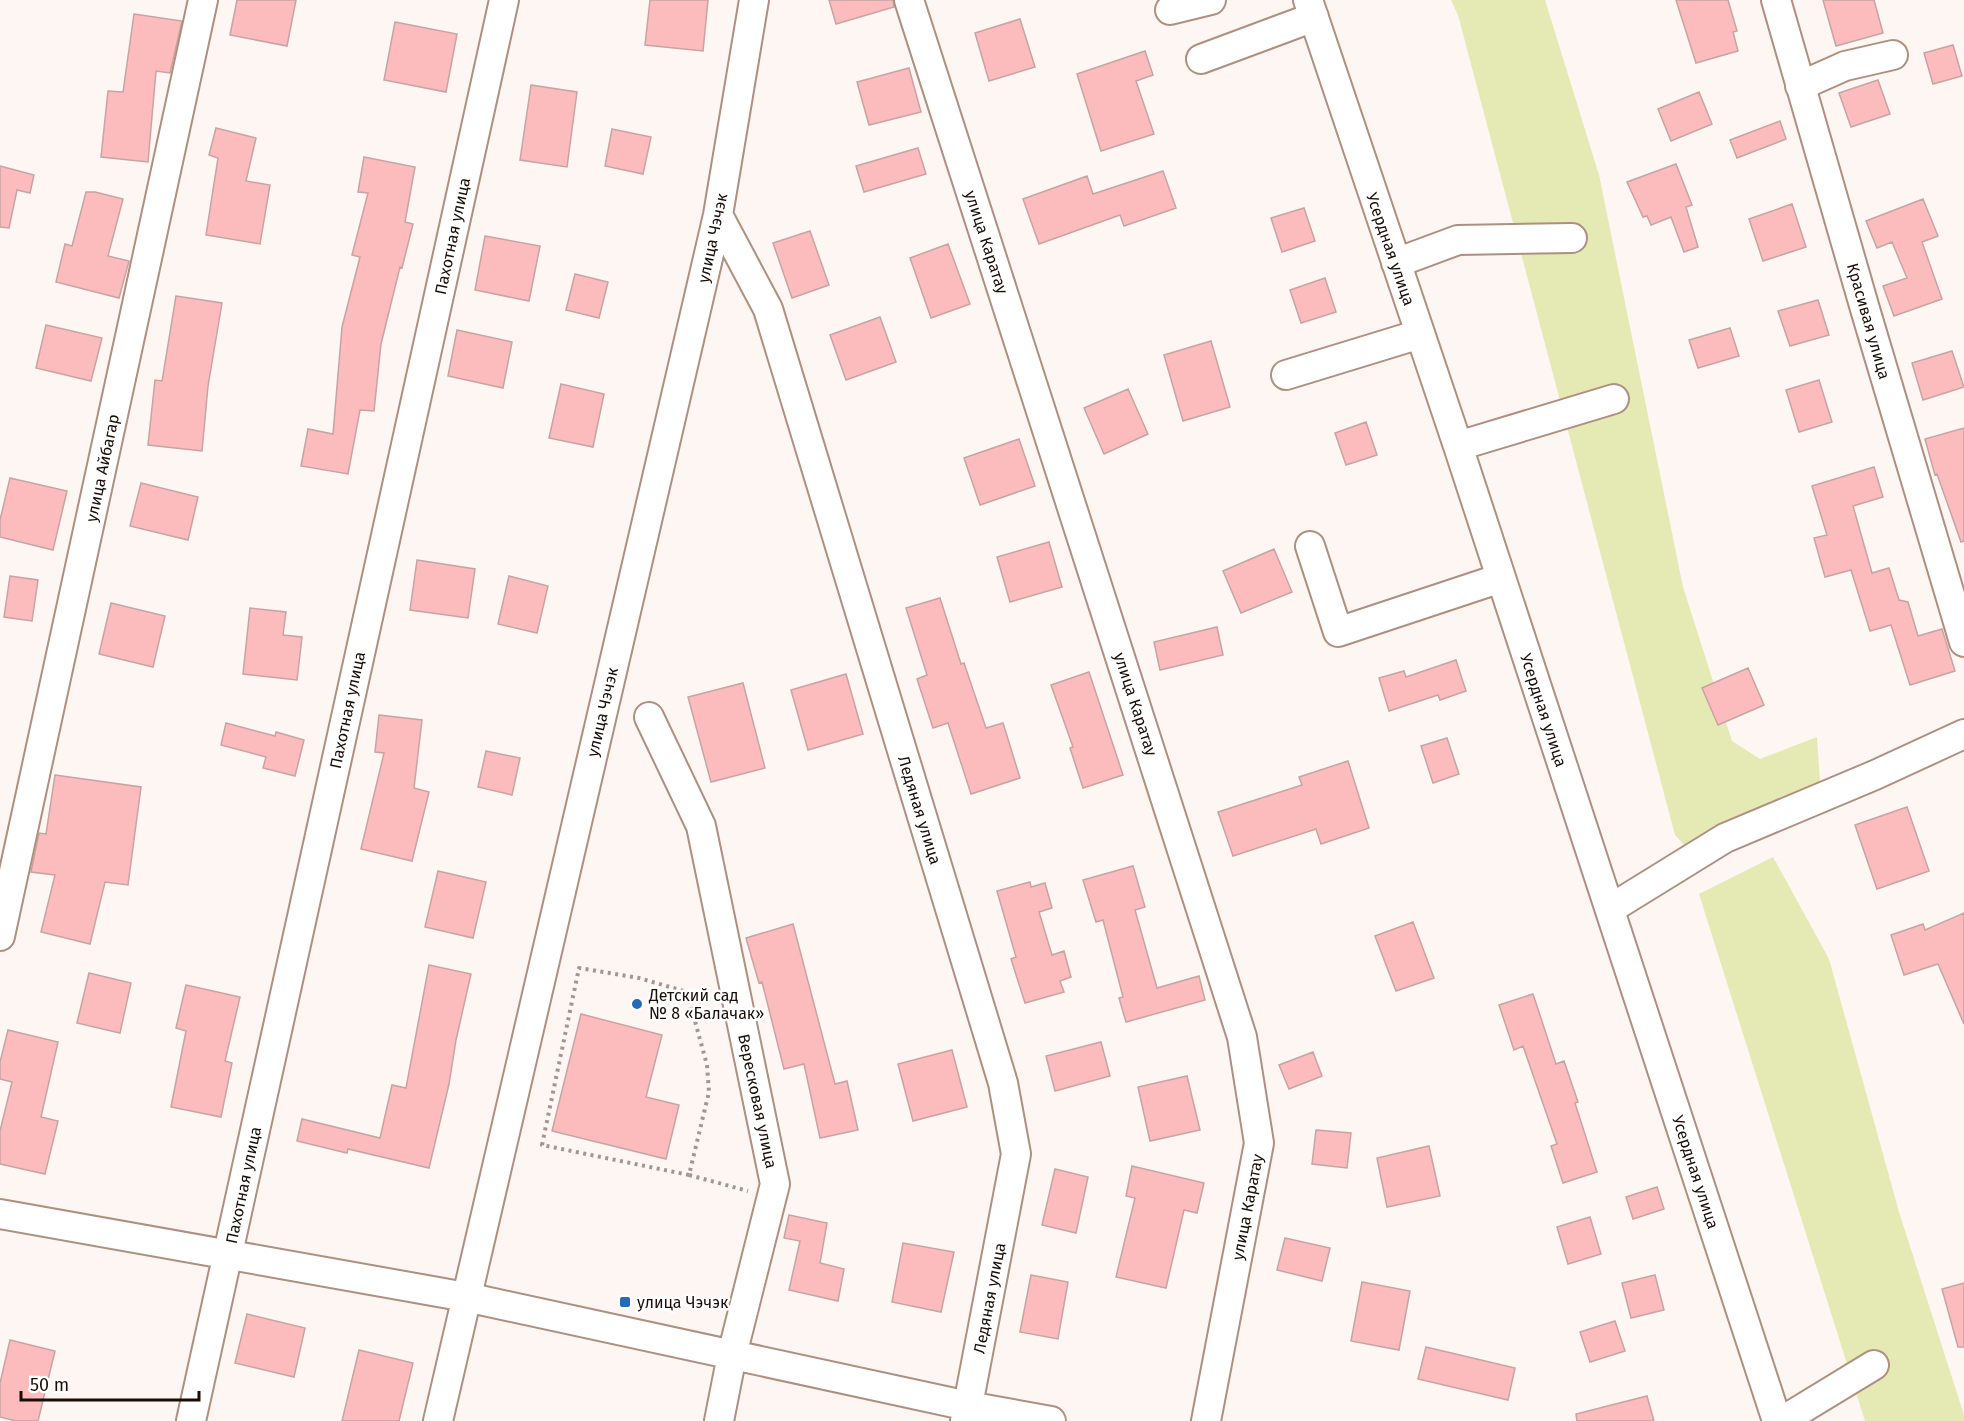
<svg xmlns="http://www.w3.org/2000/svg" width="1964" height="1421" font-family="'Fira Sans',sans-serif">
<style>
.green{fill:#e5e9b3}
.building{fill:#fcbcbd;stroke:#c8a3a3;stroke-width:1.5}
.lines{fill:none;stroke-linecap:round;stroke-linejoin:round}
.minor-casing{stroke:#af8f7f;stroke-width:32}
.path{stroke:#a09792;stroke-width:4;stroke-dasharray:3 4.5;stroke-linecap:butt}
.minor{stroke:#fff;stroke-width:28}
.poi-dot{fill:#226bbb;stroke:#fff;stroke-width:2}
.labels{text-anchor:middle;stroke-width:5;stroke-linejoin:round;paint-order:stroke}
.street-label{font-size:16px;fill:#180d07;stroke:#fff}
.poi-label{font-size:16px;fill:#180d07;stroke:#fff;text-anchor:start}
</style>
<rect width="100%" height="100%" fill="#fdf6f2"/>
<path class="green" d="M1451 0H1545L1599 175 1683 587 1732 741 1760 759 1817 737 1820 782 1699 861 1675 835 1458 15Z
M1773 857 1829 959 1899 1212 1964 1415V1421H1865L1699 894Z"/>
<path class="building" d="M237 0H296L287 46 230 35Z
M650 0H708L703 51 645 45Z
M829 0H893L894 7 836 24Z
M1676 0H1728L1737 31 1733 32 1738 51 1696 63Z
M1823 0H1874L1883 33 1836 46Z
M134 14 182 21 170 73 156 71 148 162 101 157 108 91 123 92Z
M1020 19 1035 67 989 81 975 33Z
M395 22 457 34 446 92 384 80Z
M1953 45 1962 76 1933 84 1924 53Z
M1145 51 1153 75 1136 81 1154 134 1101 151 1077 74Z
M909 68 921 112 869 125 857 82Z
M1878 80 1890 114 1851 127 1839 93Z
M531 85 577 92 567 167 520 160Z
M1699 92 1712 124 1671 141 1658 109Z
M1780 121 1786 139 1737 158 1730 140Z
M216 128 256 138 246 181 270 185 260 244 206 235 218 158 209 155Z
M612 129 651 137 643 174 605 166Z
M918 148 926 174 864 192 856 166Z
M364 157 415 167 405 222 413 224 402 268 400 267 381 344 374 411 360 410 348 474 301 466 308 429 333 434 342 327 360 257 352 255 368 193 358 192Z
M1676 164 1692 205 1686 207 1698 247 1684 252 1671 217 1651 225 1647 216 1643 217 1627 182Z
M0 166 34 175 30 193 17 190 9 228 0 227Z
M1163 171 1176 208 1124 226 1120 215 1039 244 1023 199 1087 176 1093 194Z
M86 192H95L123 199 108 256 129 261 119 298 56 282 65 244 72 246Z
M1923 199 1938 236 1922 242 1942 299 1894 316 1883 286 1907 278 1892 242 1877 248 1866 221Z
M1792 204 1806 247 1763 261 1749 219Z
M1304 208 1315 241 1282 252 1271 218Z
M810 231 829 285 792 298 773 243Z
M485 236 540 246 529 301 475 290Z
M948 244 970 304 931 318 910 258Z
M575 274 608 282 599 318 566 310Z
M1325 278 1336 312 1301 323 1290 290Z
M176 296 222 303 208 386 202 451 148 445 155 380 162 381Z
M1818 300 1829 335 1790 346 1778 311Z
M880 317 896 362 846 380 830 335Z
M46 325 102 338 91 381 36 368Z
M1730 328 1739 356 1698 368 1689 340Z
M457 330 512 342 503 388 448 376Z
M1211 341 1230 407 1183 421 1164 355Z
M1952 351 1964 387 1923 400 1912 363Z
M1819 380 1832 422 1799 432 1786 390Z
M561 384 604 394 593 447 549 438Z
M1128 389 1148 434 1104 454 1084 408Z
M1366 422 1377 455 1346 465 1335 433Z
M1964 428V541L1961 542 1937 474 1935 475 1925 439Z
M1019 439 1035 486 980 505 964 458Z
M1874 467 1883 497 1853 506 1872 573 1889 568 1899 600 1908 602 1918 636 1942 629 1955 671 1910 685 1891 625 1870 631 1851 570 1825 577 1814 538 1827 535 1812 486Z
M10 478 67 491 53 550 0 537V520Z
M141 483 198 497 188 540 130 526Z
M1049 542 1062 587 1010 602 997 557Z
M1274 549 1292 592 1241 613 1223 571Z
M417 560 475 569 468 618 410 610Z
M10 576 38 580 32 621 4 617Z
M509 576 548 586 537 633 498 624Z
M940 598 961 664 964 663 986 728 1003 723 1020 778 971 794 948 723 933 728 917 679 927 675 906 608Z
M111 603 165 616 153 667 99 654Z
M250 608 286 612 283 635 302 637 297 680 243 674Z
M1217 627 1223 655 1160 670 1154 642Z
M1456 660 1466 691 1440 700 1438 695 1389 711 1379 678 1404 671 1406 677Z
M1748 668 1764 705 1718 725 1702 688Z
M1089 672 1123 775 1083 788 1070 748 1073 747 1051 685Z
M846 674 863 734 808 750 791 690Z
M743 683 765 768 711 782 688 697Z
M379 715 422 720 414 788 429 792 412 861 361 849 384 753 375 752Z
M226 723 275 736 276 732 304 740 295 776 263 768 266 757 221 745Z
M1447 738 1459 774 1433 783 1421 746Z
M486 751 520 758 512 795 478 787Z
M1348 761 1369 828 1321 844 1316 829 1233 856 1218 812 1302 785 1299 777Z
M55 775 141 787 128 885 105 882 90 944 41 932 55 875 31 872 39 833 46 834Z
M1907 807 1929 871 1877 889 1855 825Z
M1133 866 1145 907 1135 910 1157 988 1199 976 1205 1000 1126 1022 1119 998 1123 997 1103 920 1096 922 1083 880Z
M438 871 486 882 473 938 425 927Z
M1030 882 1031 887 1045 883 1052 908 1039 912 1052 955 1064 951 1071 977 1060 981 1064 992 1025 1003 1011 959 1016 957 997 891Z
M1964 913V1024L1938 964 1904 975 1891 935 1923 924 1925 930Z
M1413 922 1434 978 1396 991 1375 936Z
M793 924 835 1084 847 1081 858 1130 820 1138 804 1064 784 1069 762 982 759 983 746 938Z
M429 965 471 974 456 1040 449 1084 429 1168 348 1149 347 1153 297 1141 302 1119 380 1138 392 1085 406 1088Z
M89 973 131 983 120 1033 77 1023Z
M186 985 240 997 225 1061 232 1063 221 1117 171 1107 186 1031 176 1028Z
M1533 994 1556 1064 1564 1061 1578 1102 1575 1103 1597 1172 1563 1183 1551 1146 1557 1144 1523 1046 1514 1050 1499 1005Z
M581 1014 662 1035 646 1097 679 1105 666 1159 552 1131Z
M8 1030 58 1042 41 1117 58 1121 45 1174 0 1164V1131L12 1082 0 1079V1062Z
M1101 1042 1110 1076 1055 1091 1046 1056Z
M952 1050 967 1107 913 1121 898 1064Z
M1313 1052 1322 1076 1289 1089 1279 1065Z
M1187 1076 1200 1130 1150 1141 1138 1087Z
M1316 1130 1351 1133 1347 1168 1312 1164Z
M1429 1146 1440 1196 1387 1207 1377 1158Z
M1132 1166 1204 1183 1197 1213 1184 1210 1166 1288 1116 1277 1135 1198 1126 1196Z
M1055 1169 1088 1177 1076 1233 1042 1225Z
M1657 1187 1664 1209 1633 1219 1626 1197Z
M789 1215 827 1223 820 1263 844 1269 838 1301 789 1290 800 1241 784 1238Z
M1590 1217 1601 1254 1568 1264 1557 1227Z
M1285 1238 1330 1248 1322 1281 1277 1270Z
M903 1243 954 1252 941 1312 892 1302Z
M1031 1275 1068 1282 1058 1339 1020 1332Z
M1655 1275 1664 1310 1631 1318 1622 1283Z
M1362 1282 1410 1291 1399 1350 1351 1341Z
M1964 1283V1347H1958L1942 1289Z
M247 1314 305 1328 294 1377 235 1363Z
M1615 1321 1625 1351 1590 1362 1580 1332Z
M10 1340 55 1351 38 1421H16L0 1417V1383Z
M1426 1347 1515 1368 1508 1400 1418 1379Z
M359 1350 413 1363 399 1421H342Z
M1647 1396 1654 1421H1577L1576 1414Z"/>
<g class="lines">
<defs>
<path id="minor" d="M909 0 1242 1037 1259 1143 1206 1421
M1308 0 1458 446 1777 1421
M1776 0 1865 309 1964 642
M1170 10 1211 0
M1201 59 1314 17
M1800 86 1845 66 1893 55
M718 215 768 309 1003 1083 1016 1154 965 1421
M1396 263 1458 240 1572 238
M1286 375 1420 334
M1458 446 1614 399
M1310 546 1338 632 1501 578
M649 717 701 826 775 1184 732 1355 719 1421
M1610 909 1725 838 1875 775 1964 734
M0 936 203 0
M0 1214 466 1297 968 1406 1051 1421
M191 1421 504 0
M438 1421 718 215 754 0
M1782 1421 1874 1365"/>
</defs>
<use href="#minor" class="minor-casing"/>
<path class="path" d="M689 1175 542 1145 579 968 639 978 687 992 707 1065 709 1092 689 1175 748 1191"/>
<use href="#minor" class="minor"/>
</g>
<g class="poi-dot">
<circle cx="637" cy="1004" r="6"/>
<rect x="619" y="1296" width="12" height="12" rx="3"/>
</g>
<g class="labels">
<g class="street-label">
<text transform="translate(452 236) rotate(-78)" y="6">Пахотная улица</text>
<text transform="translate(712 238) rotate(-78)" y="6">улица Чэчэк</text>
<text transform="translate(987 242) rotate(72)" y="6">улица Каратау</text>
<text transform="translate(1391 249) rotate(71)" y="6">Усердная улица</text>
<text transform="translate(1869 321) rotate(74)" y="6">Красивая улица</text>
<text transform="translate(102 468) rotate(-78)" y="6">улица Айбагар</text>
<text transform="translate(1136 704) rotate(72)" y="6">улица Каратау</text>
<text transform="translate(347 710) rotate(-78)" y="6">Пахотная улица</text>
<text transform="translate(1544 710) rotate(72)" y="6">Усердная улица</text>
<text transform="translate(602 712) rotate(-77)" y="6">улица Чэчэк</text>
<text transform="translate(920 810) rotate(73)" y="6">Ледяная улица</text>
<text transform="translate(758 1101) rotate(78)" y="6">Вересковая улица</text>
<text transform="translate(1696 1172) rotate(72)" y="6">Усердная улица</text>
<text transform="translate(243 1185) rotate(-78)" y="6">Пахотная улица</text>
<text transform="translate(1247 1207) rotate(-79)" y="6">улица Каратау</text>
<text transform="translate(989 1298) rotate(-79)" y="6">Ледяная улица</text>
</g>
<g class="poi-label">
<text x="649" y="1001">Детский сад<tspan x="649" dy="18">№ 8 «Балачак»</tspan></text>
<text x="637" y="1308">улица Чэчэк</text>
</g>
</g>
<path d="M21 1391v9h178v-9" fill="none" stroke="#180d07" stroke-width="3"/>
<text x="30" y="1391" font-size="18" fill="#180d07" stroke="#ffffff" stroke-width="4.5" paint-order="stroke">50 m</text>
</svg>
